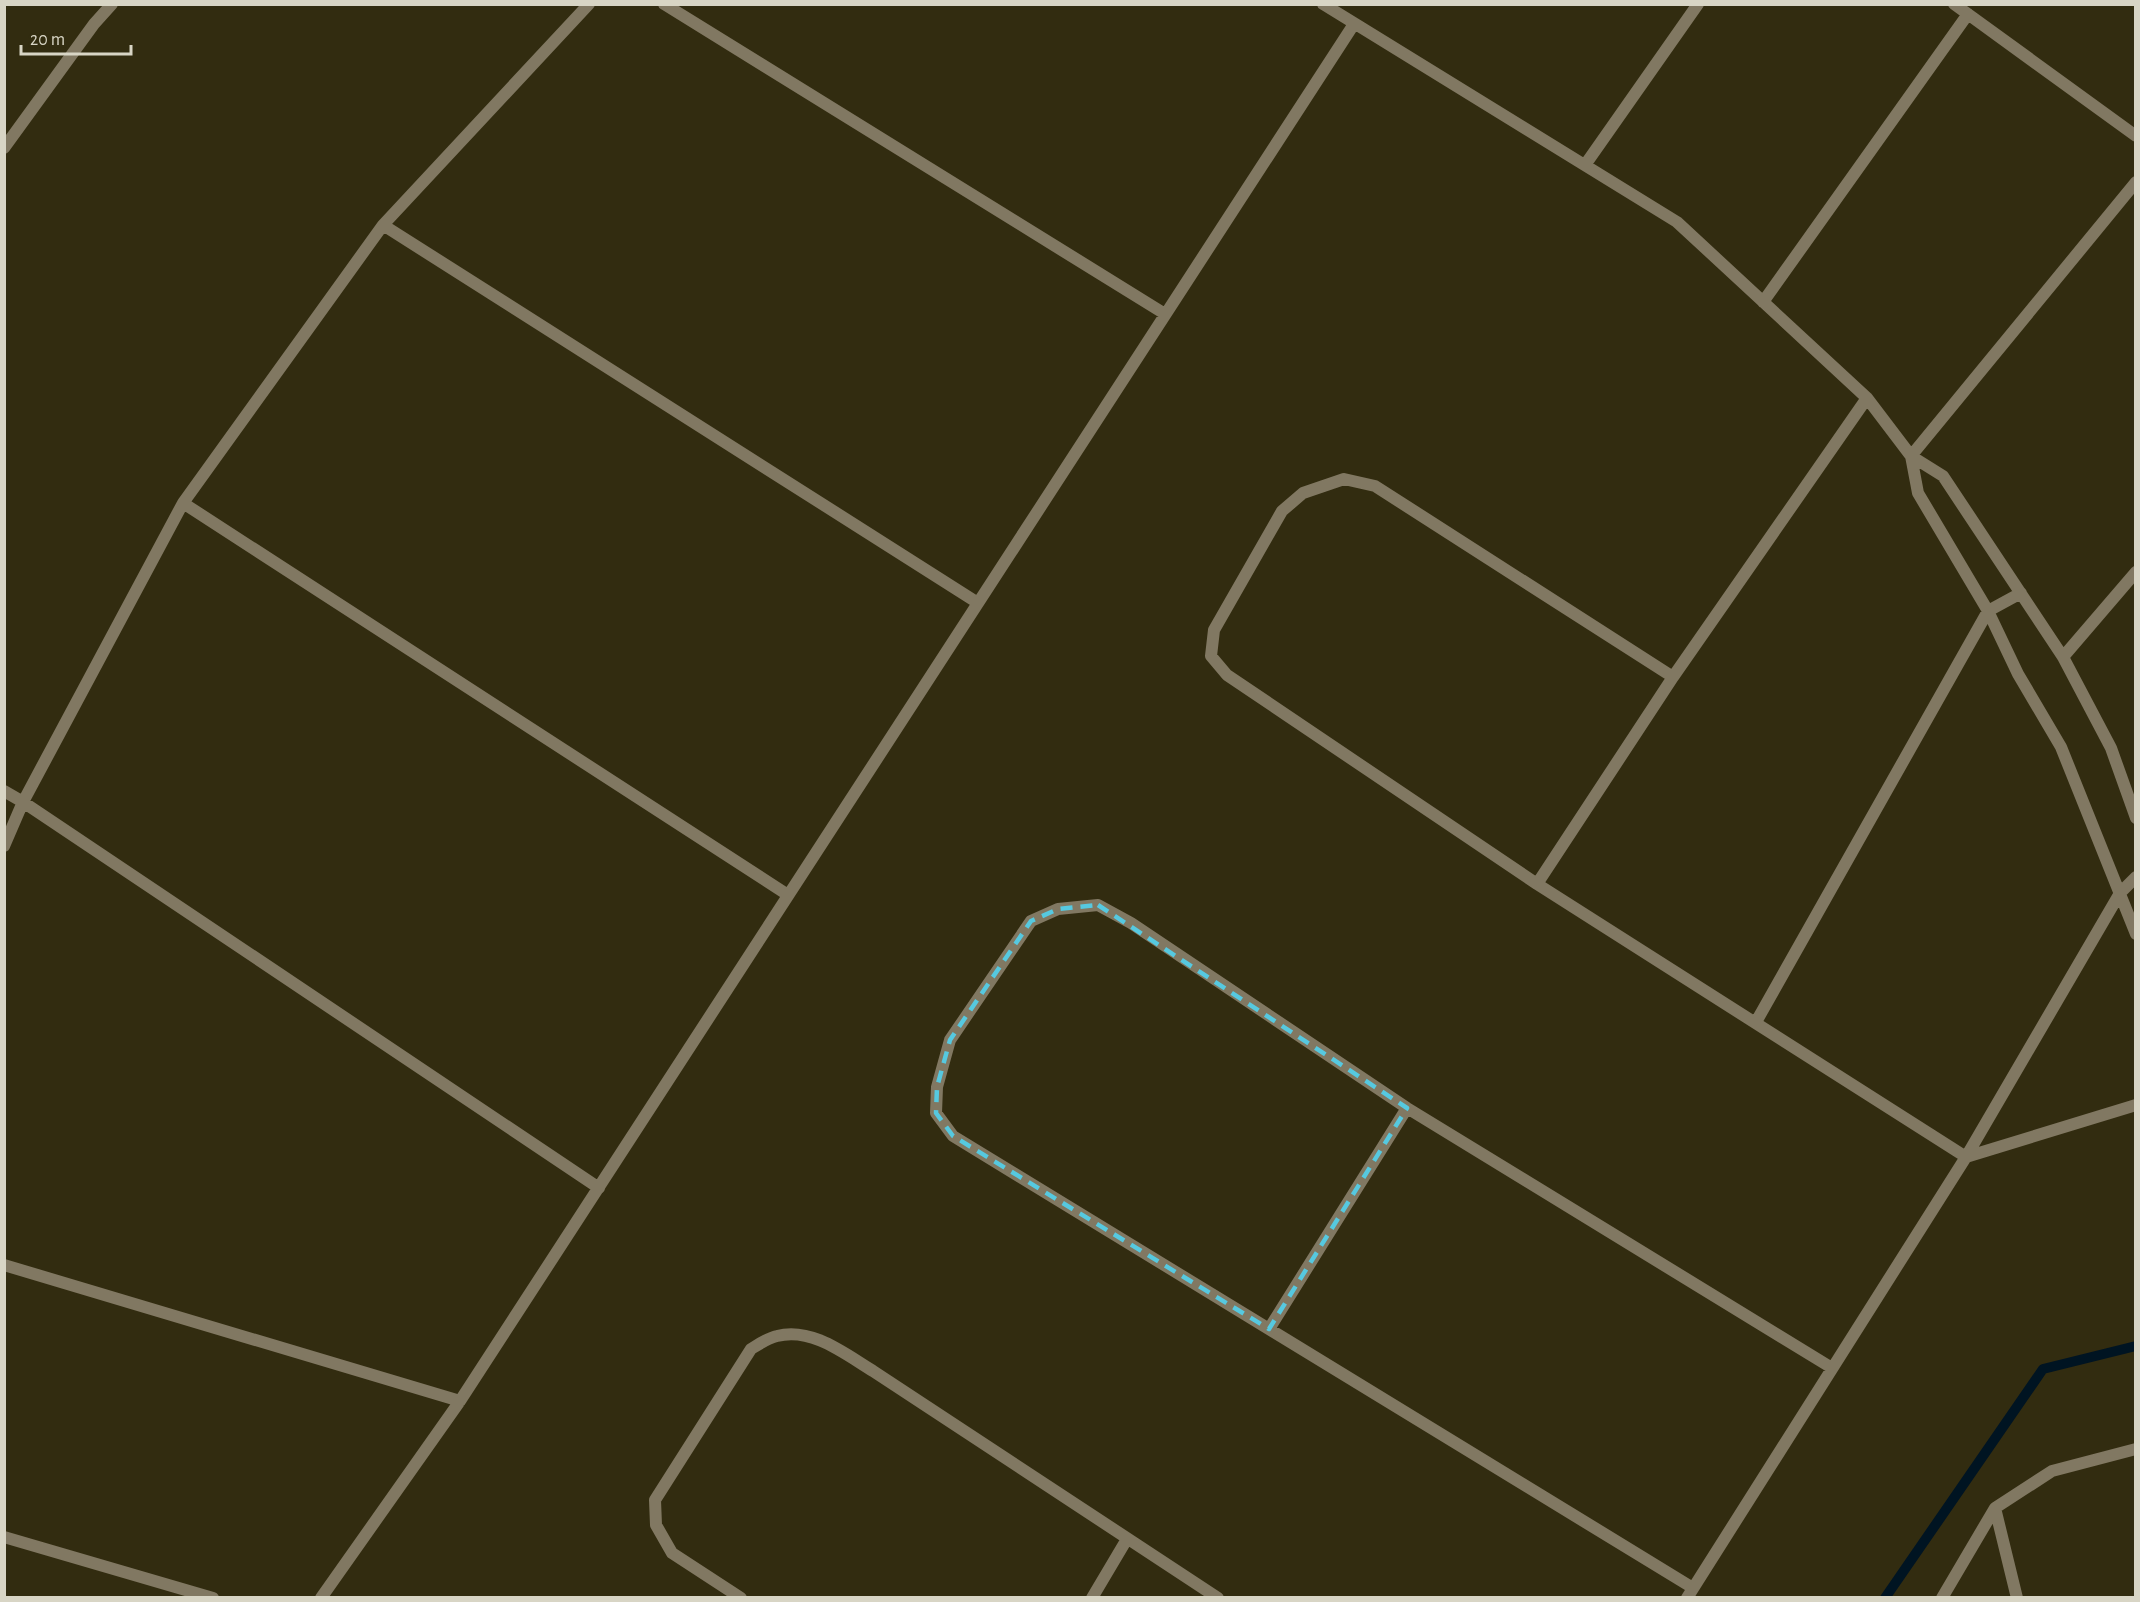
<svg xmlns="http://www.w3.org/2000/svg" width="2140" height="1602" font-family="'Alegreya Sans',sans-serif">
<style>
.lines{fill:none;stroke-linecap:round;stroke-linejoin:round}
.stream{stroke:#001422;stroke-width:10}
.street{stroke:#817862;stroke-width:12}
.marked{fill:none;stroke:#56c9e0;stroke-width:4.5;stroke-dasharray:12 8;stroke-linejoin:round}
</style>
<rect width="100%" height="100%" fill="#322c10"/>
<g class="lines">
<path class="stream" d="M1885 1598 2043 1369 2136 1346"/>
<path class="street" d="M664 4 1165 314
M1323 4 1677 222 1867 398 1911 456 1943 476 2063 657 2111 748 2136 818
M1954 4 2136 136
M4 148 94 24 112 4
M1585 165 1698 4
M2136 182 1911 456 1918 493 1988 611 2018 674 2061 747 2136 934
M383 225 589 4
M1763 302 1968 14
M183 503 383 225 978 603
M2063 657 2136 572
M1673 677 1375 486 1344 479 1303 493 1282 511 1214 630 1211 656 1227 675 1537 884 1966 1157
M4 791 23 802 183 503 788 895
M4 846 23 802 599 1188
M1537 884 1673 677 1867 398
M1756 1022 1988 611 2021 593
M1966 1157 2136 1105
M4 1265 460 1401
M1269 1329 1407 1108
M1995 1508 2017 1598
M4 1537 213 1598
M1693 1588 953 1136 936 1113 937 1087 950 1040 1031 921 1058 909 1098 905 1131 923 1407 1108 1832 1368
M321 1598 460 1401 1354 24
M741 1598 672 1553 656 1525 655 1500 751 1349C759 1344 768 1338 777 1336 812 1327 845 1354 873 1371L1218 1598
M1092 1598 1127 1539
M1687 1598 1966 1157 2120 893 2136 877
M1942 1598 1995 1508 2052 1471 2136 1449"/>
</g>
<path class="marked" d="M1098 905 1407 1108 1269 1329 953 1136 936 1113 937 1087 950 1040 1031 921 1058 909Z"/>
<rect width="2140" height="1602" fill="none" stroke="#d8d5c5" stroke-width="12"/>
<path d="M21 45v9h110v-9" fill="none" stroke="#d8d5c5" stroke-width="3"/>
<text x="30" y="45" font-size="18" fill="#d8d5c5" stroke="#322c10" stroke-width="4.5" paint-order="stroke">20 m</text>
</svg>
